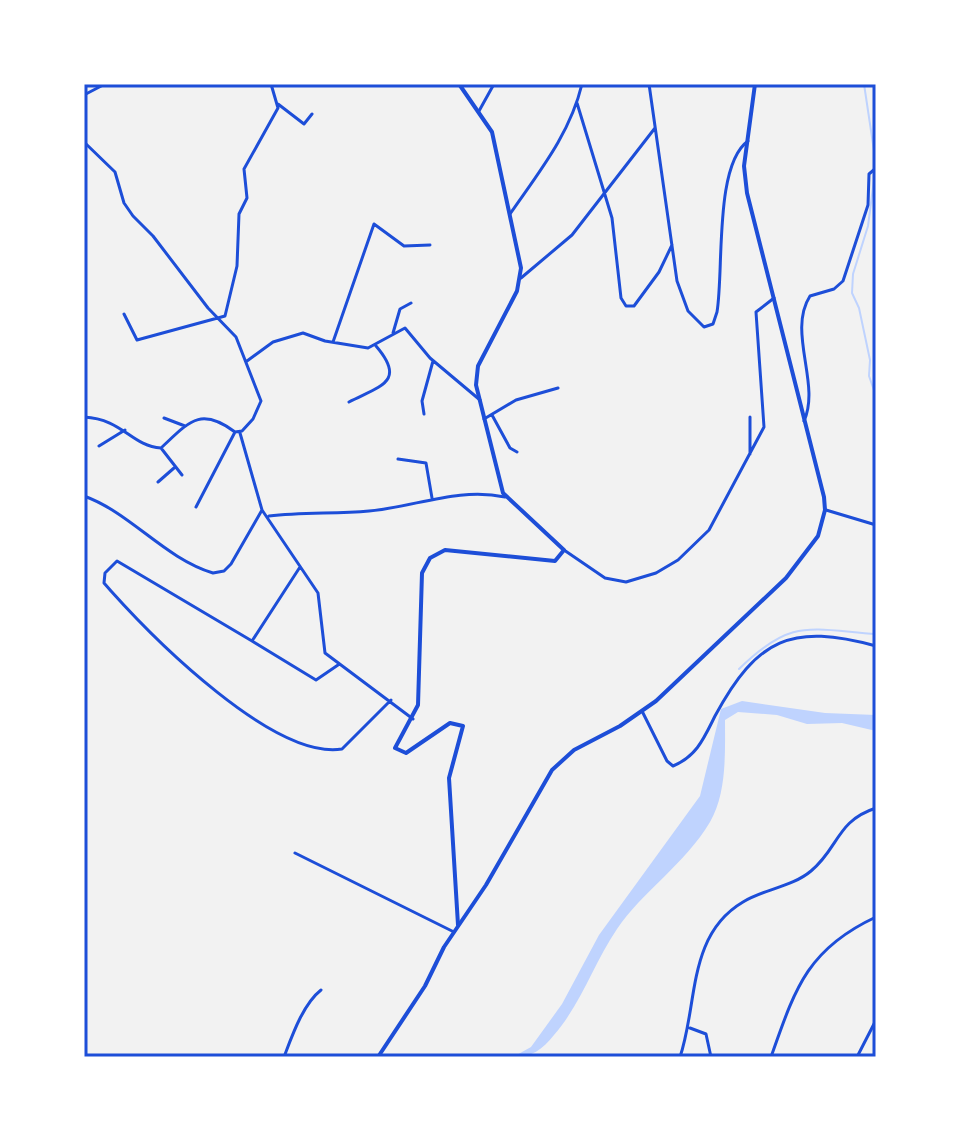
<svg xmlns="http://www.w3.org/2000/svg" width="960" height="1141" font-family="'Sofia Sans Condensed',sans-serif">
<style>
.water{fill:#bfd3fe}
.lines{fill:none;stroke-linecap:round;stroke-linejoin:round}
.stream{stroke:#bfd3fe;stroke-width:2}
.minor{stroke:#1d4ed8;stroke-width:3}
.tertiary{stroke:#1d4ed8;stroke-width:4}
.secondary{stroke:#1d4ed8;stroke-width:4}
.neatline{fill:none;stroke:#1d4ed8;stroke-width:3}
</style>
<rect width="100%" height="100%" fill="#f2f2f2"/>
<path class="water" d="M742 701 825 713 876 715V731L842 723 807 724 777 715 738 712 725 720C725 752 727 793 710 822 685 864 642 892 617 929 594 963 581 1004 554 1035 542 1050 532 1057 513 1057L531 1047 562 1004 599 935 700 796 721 709Z"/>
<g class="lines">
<path class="stream" d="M864 84 876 164
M875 172 868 226 853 274 852 293 859 308 870 360 869 376 876 396
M739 669C791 618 808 629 876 634"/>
<path class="minor" d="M649 84 677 281 688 311 704 327 713 324 717 312C724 271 714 165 748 141
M84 95 105 84
M577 103 612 218 621 298 626 306H634L659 272 672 245
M278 104 304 124 312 114
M479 111 494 84
M84 142 115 172 124 203 133 216 153 236 208 308 236 337 261 401 253 419 242 431 235 432 196 507
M510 214C539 172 570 134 582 84
M521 278 572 235 655 128
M124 314 137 340 225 316 237 266 239 214 247 198 244 169 278 108 271 84
M393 333 400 309 411 303
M333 342 374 224 404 246 430 245
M247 361 273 342 303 333 325 341 368 348 405 328 430 358 480 400
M349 402C380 386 407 382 376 346
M424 414 422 401 433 361
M492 415 510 448 517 452
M84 417C123 419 131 446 161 448 189 422 200 406 235 432
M750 417V454
M164 418 185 426
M484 419 516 400 558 388
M804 421C821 384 787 332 810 296L834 289 843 281 868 205 869 174 876 168
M240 433 262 510 318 593 325 653 413 719
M99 446 125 430
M161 448 182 475
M398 459 426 463 432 498
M158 482 174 468
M84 496C131 513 164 558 213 573L224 571 231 564 262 510
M826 510 876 525
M269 516C302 512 335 514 369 511 415 507 458 487 505 497
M564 550 605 578 626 582 656 573 678 560 709 530 764 427 756 312 774 298
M300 567 252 641 316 680 338 665
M252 641 117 561 105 573 104 583 111 591C154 639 274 760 342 749L391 700
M642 711 667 761 673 766C697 756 704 738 715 716 757 638 792 623 876 646
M295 853 454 932
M690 1028 706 1034 711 1057
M284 1057C292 1036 303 1004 321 990
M680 1057C698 1004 687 935 743 902 764 889 792 887 811 871 839 848 836 821 876 808
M771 1057C795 989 807 949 876 917
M857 1057 876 1020"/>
<path class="tertiary" d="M458 925 449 778 463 726 450 723 406 753 395 748 418 705 422 573 430 558 445 550 555 561 564 550 503 493 476 385 478 366 517 291 521 268 492 132 459 84"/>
<path class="secondary" d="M378 1057 425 986 444 947 486 885 552 770 574 750 620 726 656 701 786 578 818 536 825 510 824 497 747 193 744 166 755 84"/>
</g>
<rect width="960" height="1141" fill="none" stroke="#ffffff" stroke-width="172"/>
<rect x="86" y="86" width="788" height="969" class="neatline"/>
</svg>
